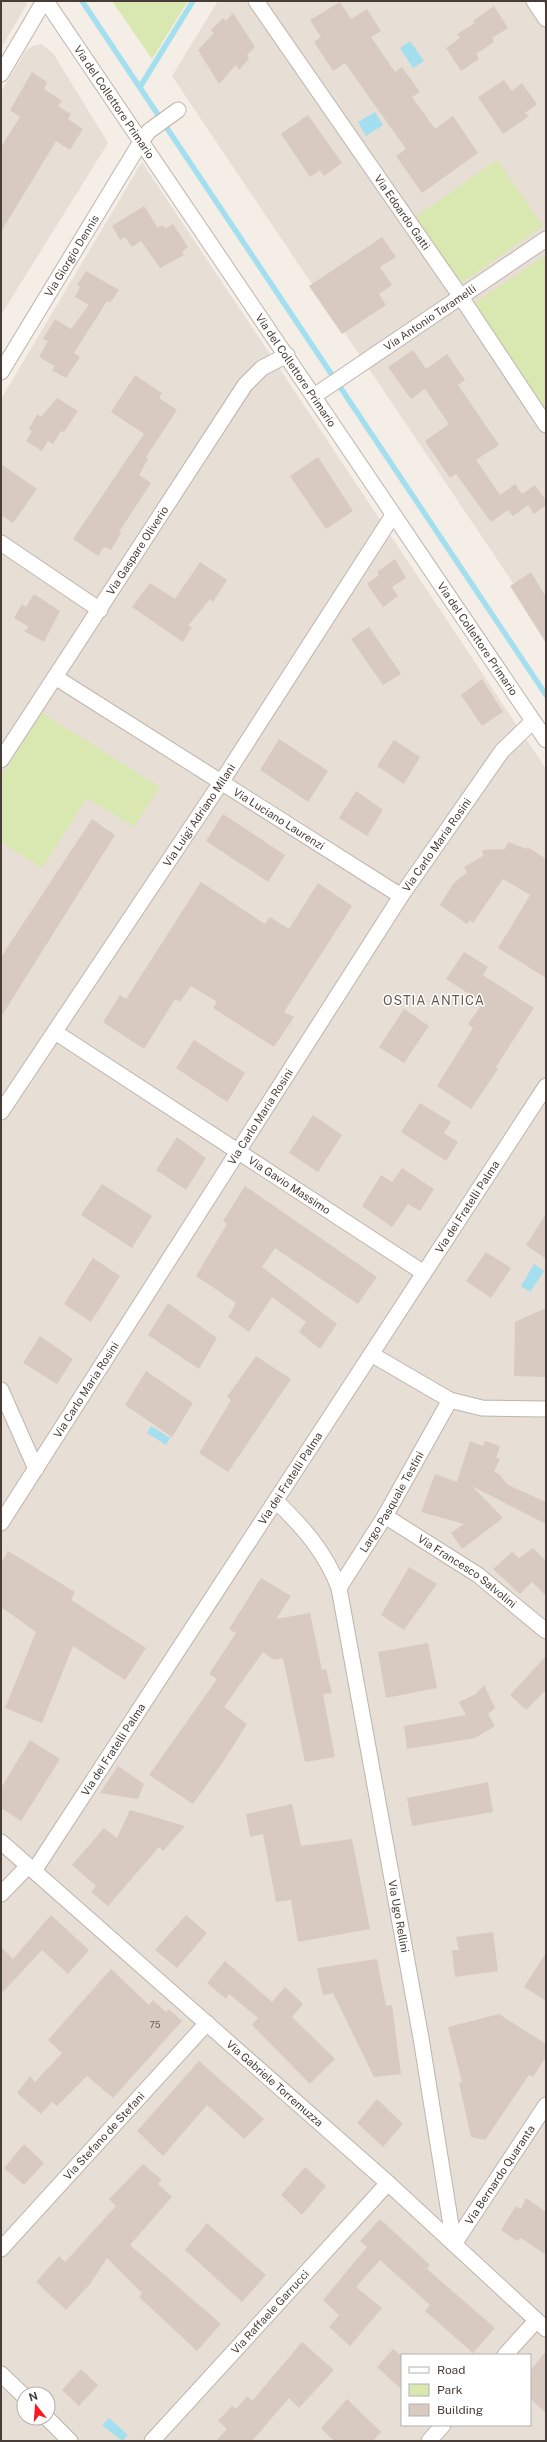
<svg xmlns="http://www.w3.org/2000/svg" width="547" height="2442" font-family="'Public Sans',sans-serif">
<style>
.residential{fill:#e7ded5;fill-rule:evenodd}
.green{fill:#d9e8b0}
.water{fill:#a4dff0}
.lines{fill:none;stroke-linecap:round;stroke-linejoin:round}
.stream{stroke:#a4dff0;stroke-width:5.5}
.building{fill:#d8cac0}
.street-casing{stroke:#bfb4aa;stroke-width:17}
.street{stroke:#fff;stroke-width:15}
.labels{text-anchor:middle;stroke-width:3;stroke-linejoin:round;paint-order:stroke}
.number-label{font-size:9px;fill:#6b6058}
.street-label{font-size:11px;fill:#473d36;stroke:#fff}
.quarter-label{font-size:13px;letter-spacing:1px;fill:#69594d;stroke:#fff}
</style>
<rect width="100%" height="100%" fill="#f4eee7"/>
<path class="residential" d="M1 1H25L27 4 1 48Z
M218 1H546V632L172 76Z
M41 44 53 53 108 143 1 315V92L26 51 32 46Z
M142 162 546 769V2441H1V399ZM402 2355H530V2425H402ZM24 2394H48V2418H24Z"/>
<path class="green" d="M112 1H188L152 59Z
M497 160 543 226 460 284 414 218Z
M546 255V413L472 305Z
M42 713 160 787 134 827 87 798 42 868 1 842V777Z"/>
<path class="water" d="M410 41 424 61 413 68 400 48Z
M375 112 383 125 366 136 358 122Z
M534 1264 544 1271 530 1292 521 1286Z
M151 1426 170 1438 166 1445 147 1433Z
M109 2418 128 2435 122 2441 102 2425Z"/>
<g class="lines">
<path class="stream" d="M82 1 546 695
M140 87 193 1"/>
</g>
<path class="building" d="M340 2 351 19 367 9 381 31 371 37 395 72 402 67 420 92 412 97 435 129 453 116 478 153 422 193 396 156 406 149 345 63 333 71 314 42 321 37 310 20Z
M494 6 508 28 492 38 494 42 476 54 479 59 461 71 446 48 460 38 457 34 475 23 473 21Z
M233 13 255 47 247 55 249 59 239 70 236 65 219 84 198 50 214 33 211 30 223 18 226 21Z
M32 72 47 82 44 89 62 101 58 106 71 114 68 119 83 129 70 150 56 141 1 232V147L20 117 10 110Z
M504 80 512 91 522 83 537 104 525 113 529 116 503 134 478 97Z
M308 115 342 163 324 176 320 170 310 177 281 134Z
M144 206 158 228 163 225 165 229 173 224 188 247 182 252 184 255 160 268 141 241 132 247 125 237 120 240 112 226Z
M382 237 396 257 380 267 392 285 379 294 386 305 342 334 309 286Z
M86 271 119 290 110 303 107 301 74 353 80 357 66 378 52 370 55 366 39 357 48 341 43 339 55 319 71 329 89 305 75 297 80 287 77 285Z
M413 350 426 369 447 354 465 380 458 385 499 445 476 460 500 495 515 484 522 494 535 485 546 500V505L534 514 528 505 513 516 508 510 491 522 456 474 450 478 425 441 449 424 425 389 411 399 388 367Z
M135 375 162 393 159 398 177 410 146 457 148 459 139 475 151 483 119 532 121 533 111 550 104 547 98 556 73 539 144 434 111 412Z
M57 398 78 411 64 432 61 431 53 444 48 441 42 451 26 441 32 431 29 429 37 414 41 417Z
M318 457 353 511 326 529 290 476Z
M1 464 37 489 13 523 1 515Z
M395 559 406 578 392 587 398 596 383 607 367 584 379 575 377 572Z
M200 562 227 580 213 602 210 599 188 626 192 627 183 642 132 607 150 583 175 599Z
M531 572 546 597V643L510 586Z
M34 594 60 611 44 642 24 631 29 627 14 618 22 604 26 607Z
M369 627 401 674 383 685 351 639Z
M482 679 503 712 482 726 461 695Z
M279 739 328 771 308 802 260 770Z
M394 740 420 757 404 784 377 766Z
M356 791 383 810 367 836 339 818Z
M223 814 285 855 268 882 206 841Z
M92 819 115 835 1 1017V957Z
M508 842 527 849 528 847 546 859V978L498 948 530 895 503 879 473 923 470 920 467 924 440 905 453 884 467 872 464 867 483 856 482 850 505 849Z
M201 882 265 924 270 917 289 929 318 883 352 906 284 1012 294 1017 274 1047 213 1008 217 1002 191 986 180 1002 175 999 144 1049 103 1022 120 995 126 999Z
M464 952 488 967 483 975 534 1008 496 1067 498 1069 471 1109 437 1086 473 1028 468 1024 483 1003 446 979Z
M404 1009 429 1026 404 1063 379 1047Z
M194 1040 245 1073 227 1102 176 1068Z
M420 1103 451 1122 444 1133 458 1142 446 1161 401 1132Z
M313 1115 342 1135 318 1172 289 1153Z
M177 1137 206 1158 186 1190 156 1170Z
M402 1168 434 1189 420 1211 408 1204 392 1227 362 1206 381 1175 392 1182Z
M102 1184 152 1216 132 1248 81 1215Z
M245 1186 377 1277 358 1304 275 1248 262 1267 337 1324 320 1349 299 1332 306 1322 272 1297 249 1332 228 1317 236 1303 196 1276 227 1224 223 1221Z
M546 1214V1259L526 1245Z
M486 1252 511 1268 491 1298 466 1281Z
M93 1258 120 1276 91 1322 64 1304Z
M168 1303 217 1338 199 1369 148 1335Z
M546 1308V1377L514 1376 515 1322Z
M40 1336 73 1359 57 1384 23 1363Z
M256 1356 291 1379 228 1472 199 1453 231 1400 227 1397Z
M146 1371 193 1403 172 1437 125 1405Z
M470 1441 483 1446 485 1441 500 1446 496 1458 500 1459 494 1472 499 1474 508 1485 546 1502V1524L472 1486 503 1518 462 1549 451 1533 464 1524 421 1512 435 1474 457 1482Z
M533 1548 546 1561V1596L532 1582 520 1594 493 1569 512 1552 519 1558Z
M8 1551 75 1592 71 1600 146 1648 125 1680 73 1646 42 1723 5 1708 36 1632 1 1607V1563Z
M409 1567 437 1584 404 1630 381 1615Z
M261 1578 291 1596 276 1619 310 1613 322 1670 326 1669 332 1693 323 1694 335 1757 305 1762 283 1658 274 1660 263 1652 224 1707 247 1724 221 1765 193 1804 149 1775 217 1679 209 1674 236 1633 229 1629Z
M428 1643 437 1688 386 1698 378 1652Z
M546 1656V1690L526 1710 510 1695Z
M484 1685 495 1708 488 1714 495 1726 475 1738 407 1749 404 1726 466 1715 459 1702 476 1694Z
M30 1740 60 1759 21 1821 1 1808V1788Z
M118 1766 144 1784 138 1799 100 1793Z
M488 1782 493 1812 412 1826 407 1798Z
M292 1804 301 1846 352 1839 370 1929 298 1942 291 1900 276 1902 263 1834 250 1837 246 1814Z
M130 1810 185 1826 163 1851 159 1847 108 1906 91 1892 96 1886 72 1865 104 1828 117 1838Z
M51 1915 89 1950 68 1974 42 1950 1 1994V1947L13 1959Z
M186 1915 207 1933 177 1968 155 1950Z
M493 1932 498 1971 455 1977 452 1950H459L456 1937Z
M546 1953V2001L524 1987Z
M377 1959 386 2006 392 2005 401 2074 374 2077 333 1993 323 1995 317 1968Z
M225 1961 272 2002 285 1987 303 2004 292 2017 335 2059 310 2084 252 2025 258 2018 229 1994 226 1999 207 1983Z
M111 1969 149 2005 153 2000 166 2012 169 2009 182 2021 113 2098 87 2076 57 2106 52 2102 41 2114 17 2093 30 2076 35 2082 62 2053 48 2040Z
M499 2014 546 2044V2057L533 2077 529 2075 485 2140 471 2137 459 2083 462 2082 448 2027Z
M199 2061 264 2119 244 2139 207 2105 163 2156 137 2131Z
M377 2099 403 2124 383 2147 357 2123Z
M24 2144 44 2163 24 2185 4 2168Z
M143 2164 162 2180 158 2184 172 2197 130 2245 221 2324 197 2351 139 2297 142 2293 107 2258 90 2284 66 2310 36 2282 59 2256 65 2262 116 2206 109 2199Z
M305 2167 326 2186 302 2215 281 2195Z
M526 2198 546 2212V2255L521 2238 517 2241 501 2230 516 2206 521 2209Z
M380 2219 430 2265 427 2269 495 2328 473 2353 425 2311 430 2305 380 2260 356 2287 382 2308 350 2346 329 2327 339 2315 323 2300 367 2247 360 2241Z
M207 2223 266 2275 242 2302 185 2250Z
M302 2342 334 2370 299 2408 289 2398 252 2441H216L227 2429 218 2421 232 2406 236 2409 247 2396 252 2401Z
M393 2349 402 2356V2390L377 2367Z
M546 2351V2413L530 2398V2371Z
M81 2369 98 2385 79 2406 62 2390Z
M347 2399 381 2432 373 2441H334L321 2428Z"/>
<g class="lines">
<defs>
<g id="street">
<path id="s1" d="M46 1 546 740"/>
<path id="s2" d="M256 1 461 297 546 425"/>
<path d="M534 1 546 19"/>
<path d="M1 74 44 1"/>
<path id="s3" d="M1 372 142 140 149 131 178 110"/>
<path id="s4" d="M314 396 546 239"/>
<path d="M1 543 100 610"/>
<path id="s5" d="M55 677 401 896"/>
<path id="s6" d="M1 760 245 385 262 368 287 355"/>
<path id="s7" d="M55 1032 424 1273"/>
<path id="s8" d="M1 1112 222 781 393 515"/>
<path d="M371 1354 450 1400 482 1408 546 1409"/>
<path d="M1 1390 36 1469"/>
<path id="s9" d="M276 1501C303 1527 326 1553 339 1588L421 2038 454 2244"/>
<path id="s10" d="M385 1516 478 1575 546 1631"/>
<path id="s11" d="M1 1523 401 896 502 751 533 721"/>
<path id="s12" d="M339 1588 385 1516 450 1400"/>
<path id="s13" d="M1 1842 388 2183 546 2329"/>
<path id="s14" d="M34 1871 546 1086"/>
<path d="M1 1894 28 1866"/>
<path id="s15" d="M454 2244 546 2105"/>
<path id="s16" d="M1 2249 207 2023"/>
<path d="M505 2355 536 2321"/>
<path d="M1 2374 24 2396"/>
<path d="M47 2418 70 2441"/>
<path id="s17" d="M152 2441 388 2183"/>
<path d="M429 2441 443 2425"/>
</g>
</defs>
<use href="#street" class="street-casing"/>
<use href="#street" class="street"/>
</g>
<g class="labels">
<g class="number-label">
<text x="155" y="2028">75</text>
</g>
<g class="street-label">
<text dy="4" stroke="none"><textPath href="#s1" startOffset="122">Via del Collettore Primario</textPath></text>
<text dy="4" stroke="none"><textPath href="#s2" startOffset="257">Via Edoardo Gatti</textPath></text>
<text dy="4" stroke="none"><textPath href="#s3" startOffset="136">Via Giorgio Dennis</textPath></text>
<text dy="4" stroke="none"><textPath href="#s4" startOffset="140">Via Antonio Taramelli</textPath></text>
<text dy="4" stroke="none"><textPath href="#s1" startOffset="446">Via del Collettore Primario</textPath></text>
<text dy="4" stroke="none"><textPath href="#s6" startOffset="250">Via Gaspare Oliverio</textPath></text>
<text dy="4" stroke="none"><textPath href="#s1" startOffset="770">Via del Collettore Primario</textPath></text>
<text dy="4" stroke="none"><textPath href="#s8" startOffset="357">Via Luigi Adriano Milani</textPath></text>
<text dy="4" stroke="none"><textPath href="#s5" startOffset="265">Via Luciano Laurenzi</textPath></text>
<text dy="4" stroke="none"><textPath href="#s11" startOffset="806">Via Carlo Maria Rosini</textPath></text>
<text dy="4" stroke="none"><textPath href="#s11" startOffset="482">Via Carlo Maria Rosini</textPath></text>
<text dy="4" stroke="none"><textPath href="#s7" startOffset="280">Via Gavio Massimo</textPath></text>
<text dy="4" stroke="none"><textPath href="#s14" startOffset="793">Via dei Fratelli Palma</textPath></text>
<text dy="4" stroke="none"><textPath href="#s11" startOffset="158">Via Carlo Maria Rosini</textPath></text>
<text dy="4" stroke="none"><textPath href="#s14" startOffset="469">Via dei Fratelli Palma</textPath></text>
<text dy="4" stroke="none"><textPath href="#s12" startOffset="101">Largo Pasquale Testini</textPath></text>
<text dy="4" stroke="none"><textPath href="#s10" startOffset="99">Via Francesco Salvolini</textPath></text>
<text dy="4" stroke="none"><textPath href="#s14" startOffset="145">Via dei Fratelli Palma</textPath></text>
<text dy="4" stroke="none"><textPath href="#s9" startOffset="442">Via Ugo Rellini</textPath></text>
<text dy="4" stroke="none"><textPath href="#s13" startOffset="365">Via Gabriele Torremuzza</textPath></text>
<text dy="4" stroke="none"><textPath href="#s16" startOffset="153">Via Stefano de Stefani</textPath></text>
<text dy="4" stroke="none"><textPath href="#s15" startOffset="83">Via Bernardo Quaranta</textPath></text>
<text dy="4" stroke="none"><textPath href="#s17" startOffset="175">Via Raffaele Garrucci</textPath></text>
</g>
<g class="quarter-label">
<text x="434" y="1005">OSTIA ANTICA</text>
</g>
</g>
<rect width="547" height="2442" fill="none" stroke="#473d36" stroke-width="4"/>
<rect x="401" y="2354" width="130" height="72" fill="#ffffff" stroke="#b5b1af"/>
<rect x="409" y="2367" width="20" height="6" fill="#ffffff" stroke="#b5b1af"/>
<text x="437" y="2374" font-size="12" fill="#473d36">Road</text>
<rect x="409" y="2384" width="20" height="12" fill="#d9e8b0" stroke="#b5b1af"/>
<text x="437" y="2394" font-size="12" fill="#473d36">Park</text>
<rect x="409" y="2404" width="20" height="12" fill="#d8cac0" stroke="#b5b1af"/>
<text x="437" y="2414" font-size="12" fill="#473d36">Building</text>
<g transform="translate(36 2406) rotate(343)"><circle r="19" fill="#ffffff" stroke="#b5b1af"/>
<path d="M0-3L7 15L0 10L-7 15Z" fill="#f91921"/>
<text y="-6" font-size="11" font-weight="bold" text-anchor="middle" fill="#473d36">N</text>
</g>
</svg>
